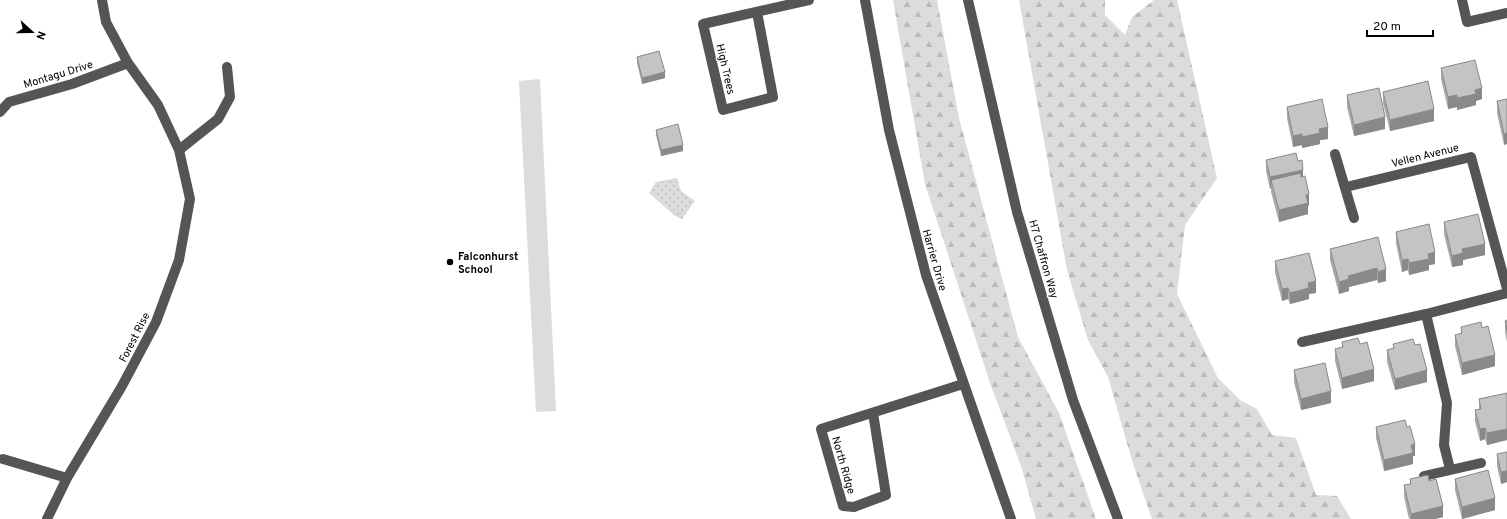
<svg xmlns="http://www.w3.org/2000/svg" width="1507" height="519" font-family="Overpass,sans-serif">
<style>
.forest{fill:url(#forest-firs)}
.park{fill:url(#park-dots)}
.pitch{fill:#dcdcdc}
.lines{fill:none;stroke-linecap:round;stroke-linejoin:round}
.minor{stroke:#555;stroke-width:10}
.wall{fill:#a9a9a9}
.shaded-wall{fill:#898989}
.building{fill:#c4c4c4;stroke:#898989}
.poi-dot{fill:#000;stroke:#fff;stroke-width:1.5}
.labels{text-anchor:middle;stroke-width:3;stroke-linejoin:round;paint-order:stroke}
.street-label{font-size:11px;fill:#000;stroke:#fff}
.poi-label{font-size:11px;font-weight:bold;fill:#000;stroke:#fff;text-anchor:start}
</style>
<defs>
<pattern id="forest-firs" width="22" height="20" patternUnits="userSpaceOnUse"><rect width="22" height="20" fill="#dcdcdc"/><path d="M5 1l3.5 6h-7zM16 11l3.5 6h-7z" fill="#bbb"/></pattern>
<pattern id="park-dots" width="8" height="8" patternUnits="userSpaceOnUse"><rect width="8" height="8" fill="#dcdcdc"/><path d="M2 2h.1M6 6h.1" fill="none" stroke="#bbb" stroke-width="1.8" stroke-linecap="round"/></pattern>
</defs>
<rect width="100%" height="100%" fill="#fff"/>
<path class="forest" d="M893 0H937L959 118 1018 337 1059 413 1096 519H1036L1022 469 990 383 925 184Z
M1019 0H1105V15L1125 35 1132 17 1154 0H1177L1217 178 1185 225 1177 294 1218 378 1240 400 1257 409 1272 435 1296 438 1316 495 1337 496 1351 519H1152L1133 464 1108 377 1088 340 1067 270Z"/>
<path class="park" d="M677 178 681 191 695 201 682 219 675 216 649 193 656 182Z"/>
<path class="pitch" d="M540 79 556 411 536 412 519 81Z"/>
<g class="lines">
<path class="minor" d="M865 0 889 130 926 275 1011 519
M968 0 1017 212 1073 400 1118 519
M1462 0 1467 22 1507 13
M757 12 773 97 723 110 703 24 809 0
M0 112 9 102 72 84 128 63
M179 150 218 119 230 97 227 67
M1335 154 1354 218
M1346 187 1471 157 1507 289
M1426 314 1447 403 1444 445 1450 469
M1302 342 1426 314 1507 293
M873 413 886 495 854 507 843 506 821 429 963 384
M3 459 67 478
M1424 476 1481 463
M47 519 67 478 122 386 156 322 179 260 190 199 179 150 158 105 128 63 106 22 102 0"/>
</g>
<path class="wall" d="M637 57 665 78 642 84 637 63Z
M1441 68 1482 99 1476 101V105L1457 110V107L1448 109 1441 79Z
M1383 92 1434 121 1390 131 1383 103Z
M1347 95 1385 129 1354 136 1347 107Z
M1507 99 1504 145 1497 113V101Z
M1287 107 1328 139 1320 140V144L1302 148V145L1293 147 1287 118Z
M656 130 683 151 661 156 656 135Z
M1266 160 1298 161 1303 176 1309 206H1308V214L1279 222 1271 192V188L1270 189 1266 171Z
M1444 222 1485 255 1463 260V265L1452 267 1444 234Z
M1396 232 1435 264 1429 265V270L1409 275 1408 270 1402 272 1396 243Z
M1378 237 1386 281 1378 283 1377 280 1349 287V291L1339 294 1330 260V249Z
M1275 261 1316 293 1309 294V299L1290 304 1288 299 1282 301 1275 273Z
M1507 320V342L1505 332V321Z
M1461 327 1482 328 1495 366 1462 375 1455 346V335L1461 333Z
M1342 342 1360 344 1374 381 1342 389 1335 361V349L1342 347Z
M1393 344 1427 382 1395 390 1387 362V350L1393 349Z
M1294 370 1331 403 1301 410 1294 382Z
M1507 393V440L1487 445 1485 439 1480 441 1475 421V410L1479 409V399Z
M1376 427 1415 456H1413V464L1384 471 1376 438Z
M1507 452V482L1501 484 1497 466V454Z
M1410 479 1429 481 1443 517 1435 519H1409L1404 497V485L1410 484Z
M1455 479 1495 510 1462 519 1455 490Z"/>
<path class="shaded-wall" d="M665 72V78L642 84V78Z
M1482 88V99L1476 101V105L1457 110V98L1475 90Z
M1457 95V107L1448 109V97Z
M1434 109V121L1390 131V120Z
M1385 117V129L1354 136V125Z
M1328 127V139L1320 140V144L1302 148V137L1319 129Z
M1507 133V144L1504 145V134Z
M1302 134V145L1293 147V136Z
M683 145V151L661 156V150Z
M1303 170V181L1271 180V188L1270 189V177Z
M1309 194V206H1308V214L1279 222V210Z
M1485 244V255L1463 260V265L1452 267V256L1462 249Z
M1435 252V264L1429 265V270L1409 275V263L1428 254Z
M1408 259V270L1402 272V260Z
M1377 268V280L1349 287V291L1339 294V282L1348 276Z
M1386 269V281L1378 283V272Z
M1316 281V293L1309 294V299L1290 304V293L1308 283Z
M1288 288V299L1282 301V289Z
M1495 355V366L1462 375V363Z
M1374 369V381L1342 389V378Z
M1427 370V382L1395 390V379Z
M1331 391V403L1301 410V399Z
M1485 428V439L1480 441V429Z
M1507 429V440L1487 445V433Z
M1415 444V456H1413V464L1384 471V460L1411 445Z
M1507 471V482L1501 484V472Z
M1495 498V510L1462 519V507Z
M1443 506V517L1435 519H1411V514Z"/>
<path class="building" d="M659 51 665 72 642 78 637 57Z
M1475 60 1482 88 1475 90 1476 94 1457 98V95L1448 97 1441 68Z
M1428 81 1434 109 1390 120 1383 92Z
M1379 88 1385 117 1354 125 1347 95Z
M1322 99 1328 127 1319 129 1320 133 1302 137V134L1293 136 1287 107Z
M1507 99V133L1504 134 1497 101Z
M678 124 683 145 661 150 656 130Z
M1296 153 1298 161 1302 160 1303 170 1270 177 1266 160Z
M1301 173V177L1305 176 1309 194 1306 195 1308 203 1279 210 1271 180Z
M1478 214 1485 244 1462 249 1463 253 1452 256 1444 222Z
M1429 224 1435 252 1428 254 1429 259 1409 263 1408 259 1402 260 1396 232Z
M1378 237 1386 269 1378 272 1377 268 1348 276 1349 279 1339 282 1330 249Z
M1309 253 1316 281 1308 283 1309 288 1290 293 1288 288 1282 289 1275 261Z
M1507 320V330L1505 321Z
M1481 322 1482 328 1488 326 1495 355 1462 363 1455 335 1462 333 1461 327Z
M1358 338 1360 344 1367 342 1374 369 1342 378 1335 349 1343 347 1342 342Z
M1413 339 1415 345 1420 344 1427 370 1395 379 1387 350 1394 348 1393 344Z
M1325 363 1331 391 1301 399 1294 370Z
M1507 393V429L1487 433 1485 428 1480 429 1475 410 1481 409 1479 399Z
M1405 420 1407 427 1410 426 1415 444 1411 445 1413 453 1384 460 1376 427Z
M1507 452V471L1501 472 1497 454Z
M1488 470 1495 498 1462 507 1455 479Z
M1428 475 1429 481 1436 479 1443 506 1411 514 1404 485 1411 484 1410 479Z"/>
<circle class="poi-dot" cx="450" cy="262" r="4"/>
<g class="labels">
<g class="street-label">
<text transform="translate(726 69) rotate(77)" y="4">High Trees</text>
<text transform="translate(58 74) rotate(-17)" y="4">Montagu Drive</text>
<text transform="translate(1425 155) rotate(-14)" y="4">Vellen Avenue</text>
<text transform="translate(1044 259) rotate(74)" y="4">H7 Chaffron Way</text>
<text transform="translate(935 260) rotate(74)" y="4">Harrier Drive</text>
<text transform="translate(134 337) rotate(-63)" y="4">Forest Rise</text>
<text transform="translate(844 465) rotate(74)" y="4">North Ridge</text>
</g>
<g class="poi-label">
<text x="458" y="260">Falconhurst<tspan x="458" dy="13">School</tspan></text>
</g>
</g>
<g transform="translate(32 32) rotate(111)" stroke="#ffffff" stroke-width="3" paint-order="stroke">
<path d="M0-3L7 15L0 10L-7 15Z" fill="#000000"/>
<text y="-6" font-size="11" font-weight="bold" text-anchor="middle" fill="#000000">N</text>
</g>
<path d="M1367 30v6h66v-6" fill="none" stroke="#000000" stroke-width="2"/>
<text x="1373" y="30" font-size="12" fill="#000000" stroke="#ffffff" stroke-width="3" paint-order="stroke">20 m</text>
</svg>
